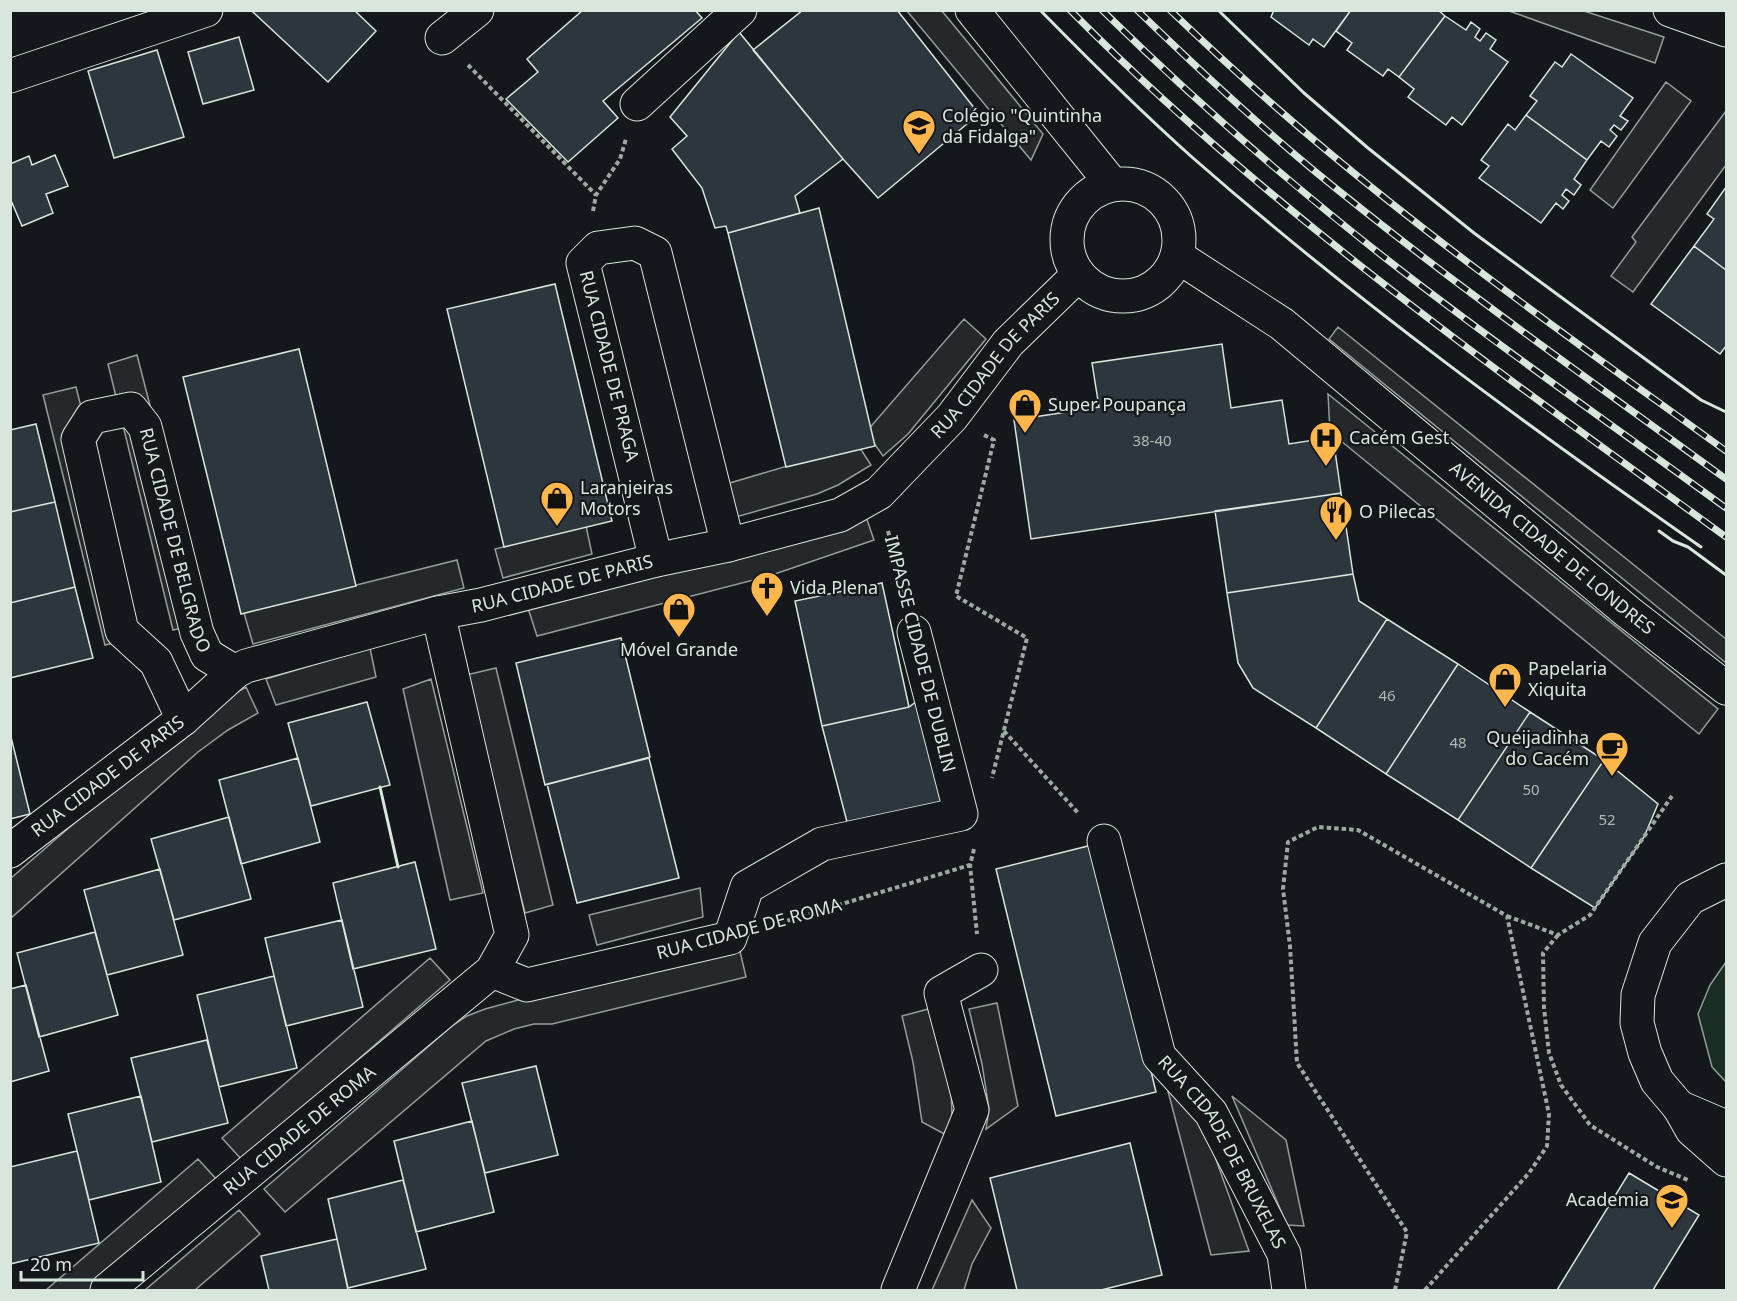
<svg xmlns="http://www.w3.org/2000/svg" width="1737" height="1301" font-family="'Noto Sans',sans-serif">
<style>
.green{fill:#1a2d24;stroke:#939e99;stroke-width:1.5}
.parking{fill:#24282b;stroke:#939e99;stroke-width:1.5}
.building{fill:#2c363c;stroke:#d8e6dc;stroke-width:1.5}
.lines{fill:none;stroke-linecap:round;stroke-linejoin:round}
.minor-casing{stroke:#d8e6dc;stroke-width:35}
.path{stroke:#9da8a2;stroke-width:4;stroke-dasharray:4.5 3;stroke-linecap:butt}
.minor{stroke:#14181c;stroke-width:33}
.rail-casing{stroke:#d8e6dc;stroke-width:7}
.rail{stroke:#14181c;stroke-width:4.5;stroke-dasharray:14;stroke-linecap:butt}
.wall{stroke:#d8e6dc;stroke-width:3}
.labels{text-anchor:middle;stroke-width:4.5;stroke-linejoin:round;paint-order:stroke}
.number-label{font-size:15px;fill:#adbab4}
.poi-label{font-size:18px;fill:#d8e6dc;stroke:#14181c;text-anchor:start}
.street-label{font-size:18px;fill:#d8e6dc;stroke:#14181c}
</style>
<rect width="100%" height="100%" fill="#14181c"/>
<path class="green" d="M1726 962V1082L1712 1067 1698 1014 1710 985Z"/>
<path class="parking" d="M907 11H942L1043 134 1031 160Z
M1509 11H1584L1664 37 1655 63Z
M1666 82 1691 101 1613 208 1590 190Z
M1726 111V165L1633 292 1611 276 1636 242 1632 237Z
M964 319 986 339 908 434 883 456 866 432Z
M1338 327 1726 639V663L1329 339Z
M137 355 206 622 173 630 108 364Z
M76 387 139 637 105 645 43 395Z
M1328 394 1718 709 1699 734 1330 432Z
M858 445 871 465 838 485 817 494 729 519 703 491Z
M864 511 874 540 769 576 537 636 528 608Z
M586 526 592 554 503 578 495 549Z
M457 560 464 588 253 644 244 613Z
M370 648 376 677 276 705 266 679Z
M496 668 553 905 525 913 466 675Z
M431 679 483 893 450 900 403 689Z
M246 687 258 713 228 730 198 752 11 918 10 879 186 726 215 705Z
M700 888 703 917 597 945 589 915Z
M739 947 746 977 552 1024H534L514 1029 486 1041 285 1212 264 1189 452 1026 467 1016 485 1009 566 987Z
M430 958 450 980 242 1160 222 1138Z
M997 1003 1018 1106 986 1129 989 1109 982 1064 969 1009Z
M932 1008 951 1090 952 1114 950 1137 922 1122 913 1062 902 1016Z
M1164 1076 1188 1082 1249 1251 1211 1255Z
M1232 1096 1286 1140 1304 1226 1287 1225Z
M198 1159 218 1181 91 1290H46Z
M972 1200 991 1228 972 1264 964 1290H932Z
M239 1210 260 1234 195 1290H145Z"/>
<path class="building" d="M254 10H354L376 31 328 82 253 12Z
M583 10H695L702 18 603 101 618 118 568 162 506 99 538 72 527 59Z
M803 10H897L979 114 878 198 843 159 753 50Z
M1274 10H1351L1324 47 1313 39 1309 45 1271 17Z
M1351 10H1438L1445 16 1399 77 1388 69 1383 76 1347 50 1352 43 1336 31Z
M1445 16 1466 30 1471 22 1480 29 1475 37 1480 41 1486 33 1496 40 1490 49 1508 62 1462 125 1452 117 1446 125 1408 97 1414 89 1399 77Z
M739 32 843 159 795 196 800 213 728 233 726 226 715 228 702 188 672 149 687 136 670 117Z
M239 37 254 90 203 104 188 52Z
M157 50 184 137 114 158 88 71Z
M1571 54 1633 98 1620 116 1628 121 1621 130 1614 125 1610 130 1617 136 1609 147 1601 141 1587 160 1526 115 1537 101 1530 96 1555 62 1562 67Z
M1526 115 1587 160 1574 179 1581 185 1574 195 1566 189 1562 195 1569 201 1563 209 1556 203 1541 223 1479 178 1489 166 1481 160 1508 124 1515 130Z
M55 155 68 186 46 194 53 213 22 226 10 198V164L29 156 32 165Z
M1726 187V270L1694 246 1714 219 1707 214Z
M819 208 875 446 786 467 728 233Z
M1694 246 1726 270V346L1720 354 1651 304Z
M555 284 612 521 504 547 447 309Z
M1222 344 1231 408 1282 400 1289 444 1333 437 1341 493 1031 539 1014 420 1099 407 1092 363Z
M299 349 356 586 241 614 183 377Z
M36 424 55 502 10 512V430Z
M1341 493 1353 574 1227 593 1215 511Z
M55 502 75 587 10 603V512Z
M1353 574 1359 601 1387 619 1316 728 1253 688 1238 663 1227 593Z
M882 583 909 707 822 726 795 601Z
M75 587 93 658 10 678V603Z
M1387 619 1458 664 1386 774 1316 728Z
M621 638 650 757 545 785 516 663Z
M1458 664 1530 712 1458 820 1386 774Z
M917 701 945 819 852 841 822 726 909 707Z
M367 702 390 785 311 806 288 723Z
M1530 712 1604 760 1531 868 1458 820Z
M10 733 30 814 10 819Z
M298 758 320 842 241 864 219 780Z
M649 758 679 878 577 903 547 784Z
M1604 760 1658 804 1644 837 1595 908 1531 868Z
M229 817 251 899 174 920 151 839Z
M1096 844 1156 1092 1056 1116 996 869Z
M415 862 436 949 353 969 333 883Z
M160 869 183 955 107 975 84 890Z
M342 920 363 1007 286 1026 265 938Z
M95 932 118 1015 39 1037 17 953Z
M274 976 297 1068 219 1087 197 995Z
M26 985 49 1071 10 1082V989Z
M207 1040 228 1123 152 1142 131 1058Z
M536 1066 558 1155 485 1173 462 1083Z
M141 1096 161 1182 89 1200 68 1114Z
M472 1121 494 1212 416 1232 394 1141Z
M1130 1143 1162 1275 1101 1290H1017L990 1178Z
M77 1151 99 1243 10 1264V1167Z
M1629 1173 1699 1215 1653 1290H1557Z
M403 1180 426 1269 348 1288 328 1199Z
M337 1239 348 1290H269L261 1256Z"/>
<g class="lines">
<defs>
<g id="minor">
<path d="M972 10 1112 184"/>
<path d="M1670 10 1726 30"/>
<path d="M442 38 477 10"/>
<path d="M10 76 206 10"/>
<path d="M637 104 740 10"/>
<circle cx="1123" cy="240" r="56"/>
<path id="s1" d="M1177 256 1282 324 1628 612 1726 688"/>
<path d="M656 560 583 263 598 248 635 243 655 253 728 545"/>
<path id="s2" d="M183 719 156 662 122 631 78 439 92 417 131 409 145 427 197 633 207 655 235 672"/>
<path id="s3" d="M1104 841 1159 1056 1211 1113 1284 1254 1289 1290"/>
<path id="s4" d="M10 851 183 719 235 672 246 666 438 613 481 605 656 560 728 545 840 515 879 493 952 417 1008 343 1078 275"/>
<path d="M1726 880 1690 898 1655 943 1638 995 1637 1023 1645 1053 1657 1081 1679 1107 1692 1130 1726 1160"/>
<path d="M492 971 527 985 730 938 747 887 822 844 961 814 914 632"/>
<path d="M1679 1107 1726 1127"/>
<path id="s5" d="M107 1290 492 971 512 935 438 613"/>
<path d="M898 1290 972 1110 941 993 981 970"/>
</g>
</defs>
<use href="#minor" class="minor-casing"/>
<path class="path" d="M468 65 596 195
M593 211 596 195 620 159 626 139
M984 435 994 440 956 596 1027 638 992 778
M888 531 905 596
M1004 731 1079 814
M974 849 970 865 977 934
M1507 916 1558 935 1590 915 1672 796
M773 925 970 865
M1558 935 1543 953 1544 1008 1549 1053 1561 1085 1590 1125 1657 1167 1688 1180
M1395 1290 1407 1232 1297 1063 1290 946 1283 889 1288 842 1318 827 1358 830 1507 916 1549 1114 1547 1146 1529 1173 1425 1290"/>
<use href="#minor" class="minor"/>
<defs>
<path id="rail" d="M1070 10C1268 210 1499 372 1726 537
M1102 10C1193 99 1289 183 1389 261 1499 347 1614 426 1726 508
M1137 10C1194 65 1252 119 1312 169 1446 279 1587 378 1726 479
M1170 10C1220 58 1272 105 1326 150 1454 257 1591 353 1726 451"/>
</defs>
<use href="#rail" class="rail-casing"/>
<use href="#rail" class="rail"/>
<path class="wall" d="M1040 10C1090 61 1140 111 1193 158 1354 299 1526 425 1701 547
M1218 10 1304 93 1368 148 1474 233 1701 400 1726 412
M1659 531 1673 541 1688 547 1726 575
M380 787 398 867"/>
</g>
<defs>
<symbol id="school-pin" viewBox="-11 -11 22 30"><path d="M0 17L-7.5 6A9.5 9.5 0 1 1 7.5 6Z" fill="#ffb74d" stroke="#14181c"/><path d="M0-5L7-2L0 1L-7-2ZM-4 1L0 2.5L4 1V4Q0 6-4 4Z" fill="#111"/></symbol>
<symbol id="shop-pin" viewBox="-11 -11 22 30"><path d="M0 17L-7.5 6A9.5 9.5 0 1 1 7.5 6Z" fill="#ffb74d" stroke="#14181c"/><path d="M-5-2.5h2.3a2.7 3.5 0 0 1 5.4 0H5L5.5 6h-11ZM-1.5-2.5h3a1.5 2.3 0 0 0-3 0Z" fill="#111"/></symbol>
<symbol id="hospital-pin" viewBox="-11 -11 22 30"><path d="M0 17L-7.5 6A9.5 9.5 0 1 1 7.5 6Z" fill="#ffb74d" stroke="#14181c"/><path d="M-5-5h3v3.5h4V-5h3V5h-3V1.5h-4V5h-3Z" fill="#111"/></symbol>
<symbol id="restaurant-pin" viewBox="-11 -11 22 30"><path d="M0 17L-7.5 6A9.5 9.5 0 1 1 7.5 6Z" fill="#ffb74d" stroke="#14181c"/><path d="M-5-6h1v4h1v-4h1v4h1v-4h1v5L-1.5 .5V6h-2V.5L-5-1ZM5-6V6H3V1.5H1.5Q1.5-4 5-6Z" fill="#111"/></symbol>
<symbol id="church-pin" viewBox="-11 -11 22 30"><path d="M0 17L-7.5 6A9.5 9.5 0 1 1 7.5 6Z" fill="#ffb74d" stroke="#14181c"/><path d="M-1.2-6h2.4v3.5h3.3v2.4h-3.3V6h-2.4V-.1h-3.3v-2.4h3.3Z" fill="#111"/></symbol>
<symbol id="cafe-pin" viewBox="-11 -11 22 30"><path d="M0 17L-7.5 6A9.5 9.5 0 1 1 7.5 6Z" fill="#ffb74d" stroke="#14181c"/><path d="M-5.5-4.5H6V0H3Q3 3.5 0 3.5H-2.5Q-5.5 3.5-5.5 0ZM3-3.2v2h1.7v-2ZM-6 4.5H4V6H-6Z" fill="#111"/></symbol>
</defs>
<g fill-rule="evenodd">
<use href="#school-pin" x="900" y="107" width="38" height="52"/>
<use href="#shop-pin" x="1006" y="386" width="38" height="52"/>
<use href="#hospital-pin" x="1307" y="419" width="38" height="52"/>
<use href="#shop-pin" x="538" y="479" width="38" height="52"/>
<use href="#restaurant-pin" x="1317" y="493" width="38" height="52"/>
<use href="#church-pin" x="748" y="569" width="38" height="52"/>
<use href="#shop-pin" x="660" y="590" width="38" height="52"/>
<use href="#shop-pin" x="1486" y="660" width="38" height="52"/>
<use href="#cafe-pin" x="1593" y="729" width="38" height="52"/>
<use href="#school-pin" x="1653" y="1181" width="38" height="52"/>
</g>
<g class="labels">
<g class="number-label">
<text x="1152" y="446">38-40</text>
<text x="1387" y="701">46</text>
<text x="1458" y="748">48</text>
<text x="1531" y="795">50</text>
<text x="1607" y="825">52</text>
</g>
<g class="poi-label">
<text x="942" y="122">Colégio "Quintinha<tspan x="942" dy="21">da Fidalga"</tspan></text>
<text x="1048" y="411">Super Poupança</text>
<text x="1349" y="444">Cacém Gest</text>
<text x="580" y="494">Laranjeiras<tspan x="580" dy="21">Motors</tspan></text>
<text x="1359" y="518">O Pilecas</text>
<text x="790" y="594">Vida Plena</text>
<text x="679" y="656" text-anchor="middle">Móvel Grande</text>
<text x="1528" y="675">Papelaria<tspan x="1528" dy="21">Xiquita</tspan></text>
<text x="1589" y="744" text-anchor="end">Queijadinha<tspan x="1589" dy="21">do Cacém</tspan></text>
<text x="1649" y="1206" text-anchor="end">Academia</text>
</g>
<g class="street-label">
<text transform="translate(609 366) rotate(76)" y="6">RUA CIDADE DE PRAGA</text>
<text dy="6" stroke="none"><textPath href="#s4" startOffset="1131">RUA CIDADE DE PARIS</textPath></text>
<text dy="6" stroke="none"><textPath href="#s2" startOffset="512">RUA CIDADE DE BELGRADO</textPath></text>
<text dy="6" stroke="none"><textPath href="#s1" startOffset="476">AVENIDA CIDADE DE LONDRES</textPath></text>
<text dy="6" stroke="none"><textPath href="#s4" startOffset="627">RUA CIDADE DE PARIS</textPath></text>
<text transform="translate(920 654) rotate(76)" y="6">IMPASSE CIDADE DE DUBLIN</text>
<text dy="6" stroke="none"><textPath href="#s4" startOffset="123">RUA CIDADE DE PARIS</textPath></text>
<text transform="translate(749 929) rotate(-15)" y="6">RUA CIDADE DE ROMA</text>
<text dy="6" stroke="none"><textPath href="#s5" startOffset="250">RUA CIDADE DE ROMA</textPath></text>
<text dy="6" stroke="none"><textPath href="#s3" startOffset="338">RUA CIDADE DE BRUXELAS</textPath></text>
</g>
</g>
<rect width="1737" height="1301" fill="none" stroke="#d8e6dc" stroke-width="24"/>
<path d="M21 1271v9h122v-9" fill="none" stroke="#d8e6dc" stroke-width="3"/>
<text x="30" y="1271" font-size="18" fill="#d8e6dc" stroke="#14181c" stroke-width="4.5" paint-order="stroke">20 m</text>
</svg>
